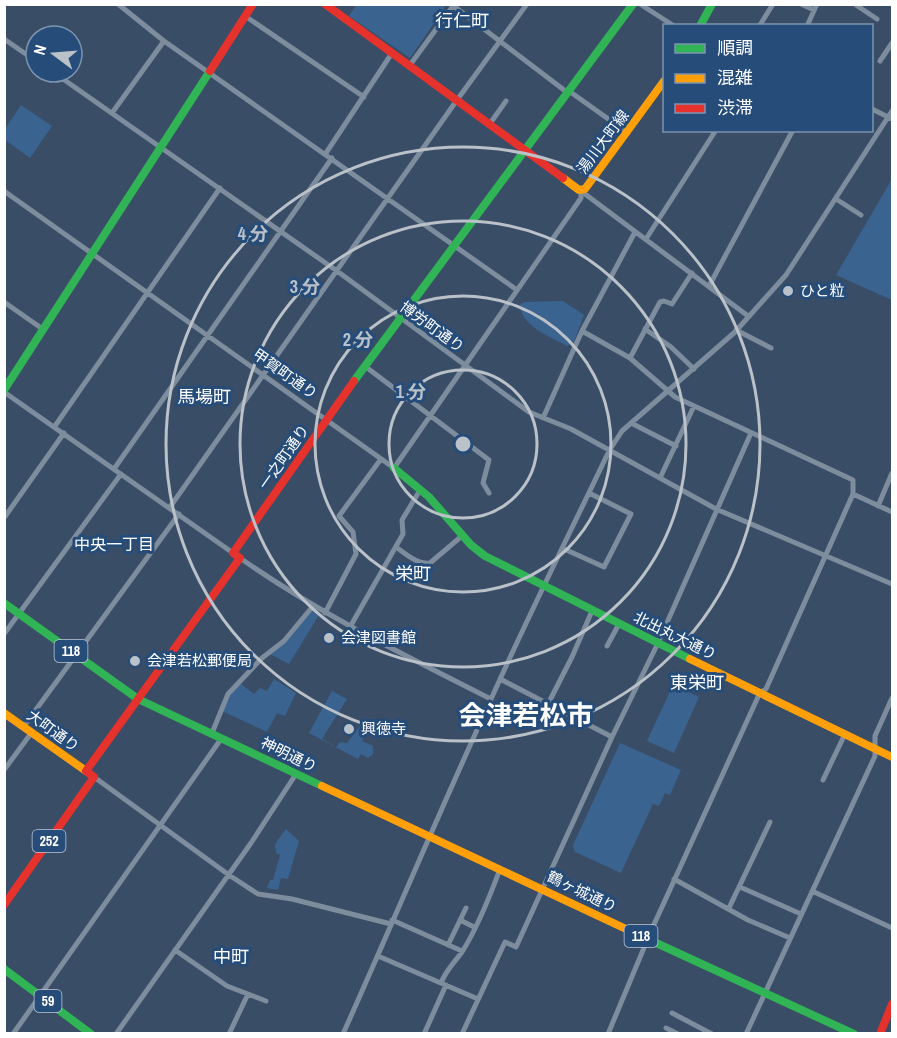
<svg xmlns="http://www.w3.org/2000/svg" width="897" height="1038" font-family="'Archivo Narrow','Noto Sans JP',sans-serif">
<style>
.green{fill:#3a6390}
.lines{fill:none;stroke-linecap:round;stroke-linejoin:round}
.street{stroke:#7d8d9d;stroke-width:5}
.fast{stroke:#30b455;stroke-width:8}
.slow{stroke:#ff9f0a;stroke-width:8}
.jam{stroke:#e5322d;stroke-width:8}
.ring{fill:none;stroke:#bac1c9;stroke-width:3}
.poi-dot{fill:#bac1c9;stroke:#264c79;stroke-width:2}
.labels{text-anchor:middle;stroke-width:6;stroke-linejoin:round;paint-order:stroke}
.shield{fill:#264c79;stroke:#bec9d7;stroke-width:1.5}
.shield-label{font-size:14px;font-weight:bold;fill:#fff}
.street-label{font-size:15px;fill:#fff;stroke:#264c79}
.poi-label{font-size:15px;fill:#fff;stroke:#264c79;text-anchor:start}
.neighbourhood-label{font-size:16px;fill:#fff;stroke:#264c79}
.quarter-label{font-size:18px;fill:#fff;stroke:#264c79}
.town-label{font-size:27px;font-weight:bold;fill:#fff;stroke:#264c79}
.centre{fill:#bac1c9;stroke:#264c79;stroke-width:3}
.ring-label{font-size:18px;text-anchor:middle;font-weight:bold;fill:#bac1c9;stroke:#264c79;stroke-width:6;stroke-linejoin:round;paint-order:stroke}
</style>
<rect width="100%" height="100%" fill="#394d66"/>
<path class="green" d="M441 4 445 7 410 58 349 16 356 5Z
M21 105 52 126 30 158 5 140V129Z
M892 179V300L836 275Z
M563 301 584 315 574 342 567 346C551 337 520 326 520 304L525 302Z
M311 610 319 615 289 664 270 654Z
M274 679 296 693 285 716 277 713 267 732 222 711 226 701 240 683 254 694 260 688 267 691Z
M673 685 699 697 674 753 647 741Z
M332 691 347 699 322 739 336 747 340 742 347 743 361 725 368 730 362 741 373 746V754L368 758 361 754 358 759 309 733Z
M620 743 681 770 670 795 665 793 659 806 653 804 621 873 575 852 573 845Z
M286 829 299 841 288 879 281 878 278 890 267 888 270 880H273L280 855 276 853 275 844Z"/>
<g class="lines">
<path class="street" d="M118 4 164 41 517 290
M451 4 568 93
M640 4 674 26
M801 4 814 10
M856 5 877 19
M245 16 364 97
M760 25 773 4
M807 26 817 4
M4 39 36 61
M880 61 892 43
M410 65 453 6
M53 72 337 271 529 412 571 429 716 509 892 584
M569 91 628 133
M872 109 892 119
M112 113 164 41
M489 125 506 101
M326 153 392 53
M4 191 394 468 581 198V191L748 316
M836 199 861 215
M646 239 716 130
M709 286 793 130
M4 302 44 330
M645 329 671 347 694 369
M736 330 771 348
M582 331 630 358 675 397 853 480V494L766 689 760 693 758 697 651 931 608 1034
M630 358 660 302 664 301 672 304 692 273
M366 367 489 460 483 483 489 493
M4 392 233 553
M543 418 582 331 635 232
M631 423 676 446
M55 426 220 188
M114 469 332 158
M660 478 694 406
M853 494 892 512
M878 506 892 473
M170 507 457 100 527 4
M4 518 64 433
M396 547C406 554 418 565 430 563L463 535
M562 548 604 567 631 514 589 493
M240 558C320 614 404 655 491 699
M325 613 356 554 353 532 339 516 381 459
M350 627 403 534 402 520 420 490
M4 634 121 474
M607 646 619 624
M500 679 612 737
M548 704 572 657 592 611
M24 726 179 514
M212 733 228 694 262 658 284 641 313 606
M4 770 32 732
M94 777 229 875 258 894 292 899 391 924
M823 780 845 734
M674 879 748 920 790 938
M740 887 801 914
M812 891 892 928
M729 908 770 822
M392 920 462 951
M460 920 474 927
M448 945 466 908
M175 950 227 986 266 1001
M378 956 478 999
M441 983C446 970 454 963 462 952 478 927 490 896 500 869
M672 1013 712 1034
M666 1028 678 1034
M13 1034 221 739
M116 1034 251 843 296 774
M229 1034 248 994
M343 1034C393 922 441 808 492 697 529 614 570 533 609 451L622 431 735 332 786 275 892 111
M424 1034 446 985
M462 1034 505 942 516 947 612 737 658 643 751 433
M746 1034 875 756V736L892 698"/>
<path class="fast" d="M700 26 712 4
M354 381 633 4
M4 390 210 71
M394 468 429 497 471 545 485 556 690 659
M4 603 138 699 322 786
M641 936 854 1034
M4 969 91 1034"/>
<path class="slow" d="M563 178 579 190 585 189 664 81
M690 659 892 757
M4 713 86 771
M322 786 641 936"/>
<path class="jam" d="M325 4 563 178
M210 71 253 4
M138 699 240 558 233 553 354 381
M4 905 94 777 86 771 138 699
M880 1034 892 1004"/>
</g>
<g class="ring">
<circle cx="463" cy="444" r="74"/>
<circle cx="463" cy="444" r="148"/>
<circle cx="463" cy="444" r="223"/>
<circle cx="463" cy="444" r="297"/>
</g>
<g class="poi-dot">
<circle cx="788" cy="291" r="6"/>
<circle cx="329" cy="638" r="6"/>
<circle cx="135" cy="661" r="6"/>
<circle cx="349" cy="729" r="6"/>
</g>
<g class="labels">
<g class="shield">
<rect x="54.5" y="640" width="33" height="22" rx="4.5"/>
<rect x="32.5" y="830" width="33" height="22" rx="4.5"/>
<rect x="624.5" y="925" width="33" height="22" rx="4.5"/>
<rect x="34.5" y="990" width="27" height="22" rx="4.5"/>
</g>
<g class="shield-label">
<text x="71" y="656">118</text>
<text x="49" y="846">252</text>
<text x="641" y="941">118</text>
<text x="48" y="1006">59</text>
</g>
<g class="street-label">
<text transform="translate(603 142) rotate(-53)" y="5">湯川大町線</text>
<text transform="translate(432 327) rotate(36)" y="5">博労町通り</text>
<text transform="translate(285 374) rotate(35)" y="5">甲賀町通り</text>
<text transform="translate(284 457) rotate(-55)" y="5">一之町通り</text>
<text transform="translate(675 636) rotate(26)" y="5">北出丸大通り</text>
<text transform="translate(53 731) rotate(36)" y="5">大町通り</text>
<text transform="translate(289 755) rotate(26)" y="5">神明通り</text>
<text transform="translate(582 892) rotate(26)" y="5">鶴ヶ城通り</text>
</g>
<g class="poi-label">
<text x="800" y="296">ひと粒</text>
<text x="341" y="643">会津図書館</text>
<text x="147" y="666">会津若松郵便局</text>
<text x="361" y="734">興徳寺</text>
</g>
<g class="neighbourhood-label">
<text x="114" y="550">中央一丁目</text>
</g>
<g class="quarter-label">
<text x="462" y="27">行仁町</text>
<text x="204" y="403">馬場町</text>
<text x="413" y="580">栄町</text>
<text x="697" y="689">東栄町</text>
<text x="231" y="963">中町</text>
</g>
<g class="town-label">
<text x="526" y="725">会津若松市</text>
</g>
</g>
<circle cx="463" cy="444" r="9" class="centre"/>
<g class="ring-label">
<text x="253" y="240">4 分</text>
<text x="305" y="293">3 分</text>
<text x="358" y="346">2 分</text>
<text x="411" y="398">1 分</text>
</g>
<rect width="897" height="1038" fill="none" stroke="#ffffff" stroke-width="12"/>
<rect x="663" y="24" width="210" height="108" fill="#264c79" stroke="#7d94af" stroke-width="1.5"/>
<rect x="675" y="44" width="30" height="9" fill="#30b455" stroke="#7d94af" stroke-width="1.5"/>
<text x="717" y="54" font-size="18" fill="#ffffff">順調</text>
<rect x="675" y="74" width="30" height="9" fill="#ff9f0a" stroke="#7d94af" stroke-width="1.5"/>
<text x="717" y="84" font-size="18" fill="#ffffff">混雑</text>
<rect x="675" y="104" width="30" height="9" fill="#e5322d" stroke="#7d94af" stroke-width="1.5"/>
<text x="717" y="114" font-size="18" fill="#ffffff">渋滞</text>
<g transform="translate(54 54) rotate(286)"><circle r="28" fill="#264c79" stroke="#7d94af" stroke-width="1.5"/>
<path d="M0-4.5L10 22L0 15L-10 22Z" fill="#bac1c9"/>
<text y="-9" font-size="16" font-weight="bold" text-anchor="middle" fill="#ffffff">N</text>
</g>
</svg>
